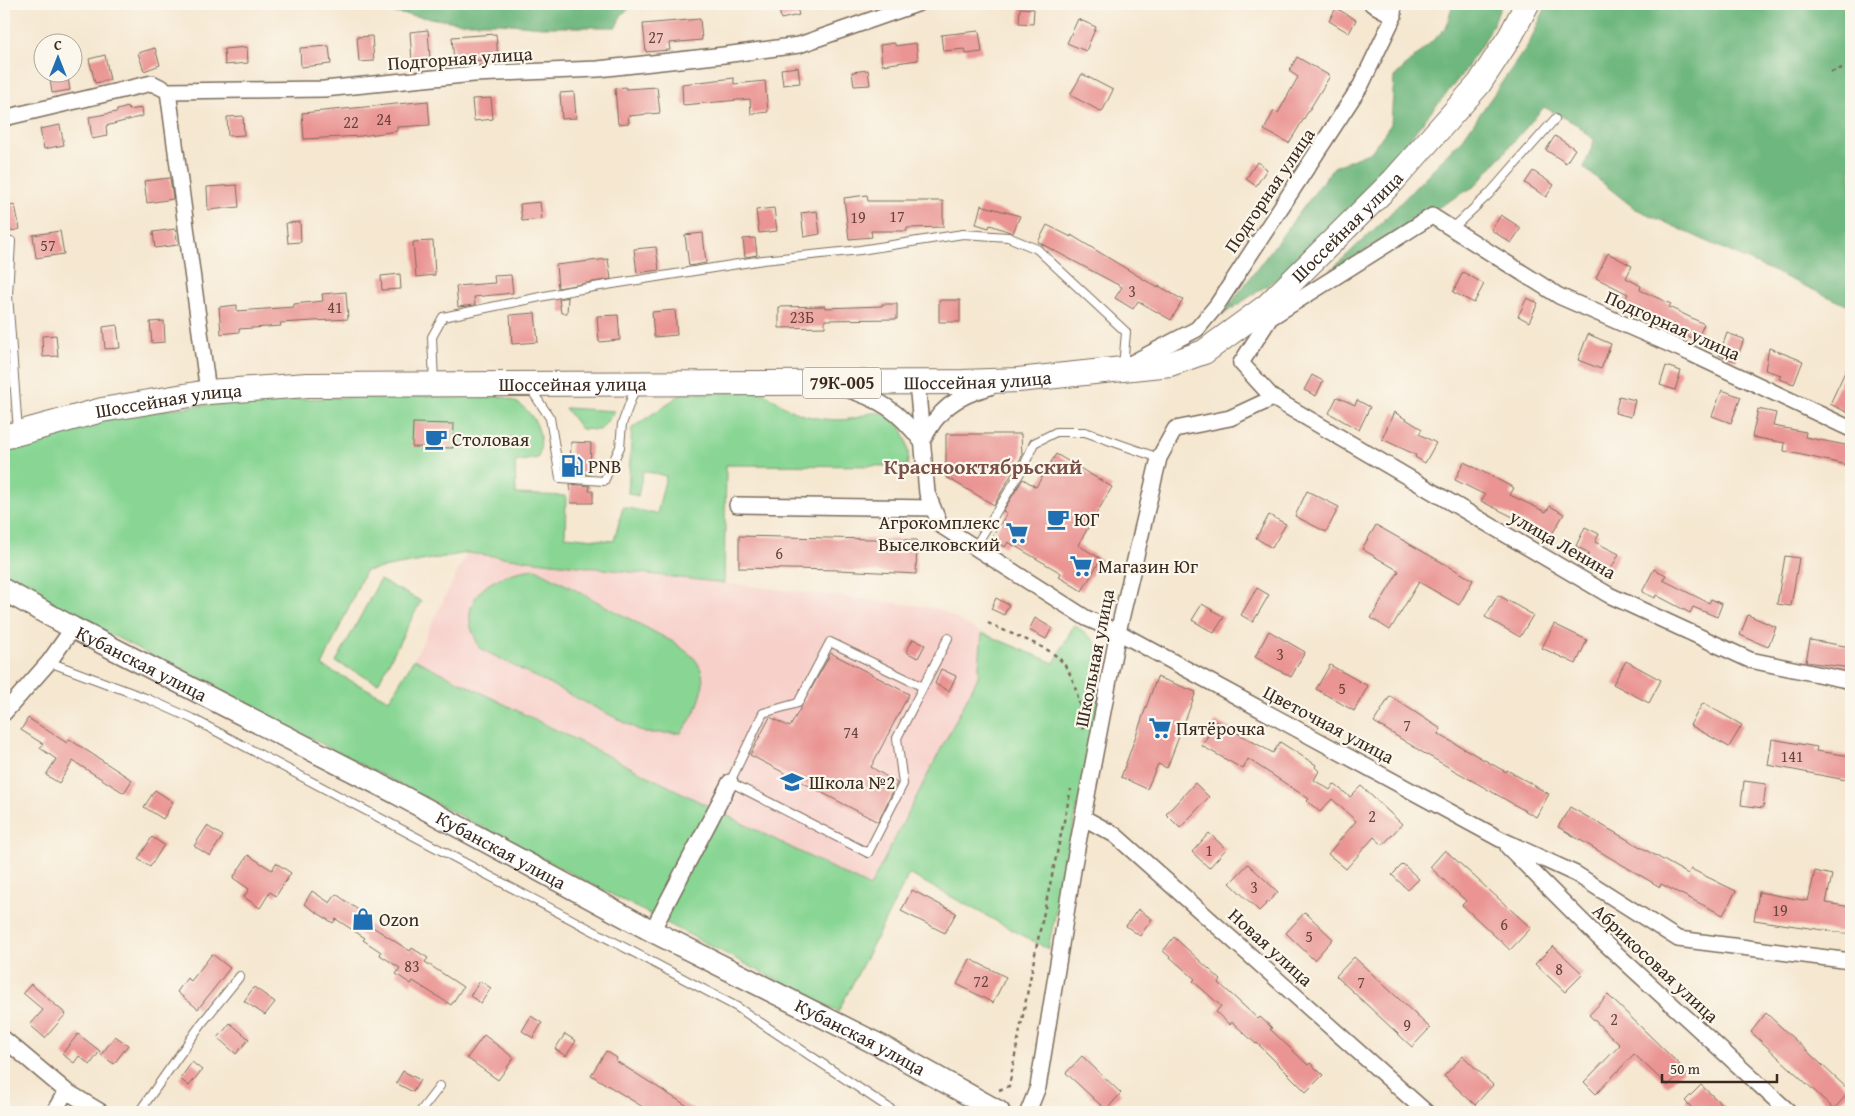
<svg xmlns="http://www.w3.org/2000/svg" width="1855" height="1116" font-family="'Gentium Book Plus',serif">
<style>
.built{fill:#f7d0ca}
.green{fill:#89d694;stroke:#628059}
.forest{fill:#6eb77e;stroke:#54704e}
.building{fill:#ea9493}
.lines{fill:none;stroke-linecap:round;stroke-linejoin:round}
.service-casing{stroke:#7c6c5c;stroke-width:10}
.minor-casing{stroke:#7c6c5c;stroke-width:18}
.secondary-casing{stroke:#7c6c5c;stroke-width:24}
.primary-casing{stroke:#7c6c5c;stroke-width:26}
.path{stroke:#7c6c5c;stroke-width:2.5;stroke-dasharray:4 4;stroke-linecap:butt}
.service{stroke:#fff;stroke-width:8}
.minor{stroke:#fff;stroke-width:15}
.secondary{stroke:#fff;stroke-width:21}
.primary{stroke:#fff;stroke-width:24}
.labels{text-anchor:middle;stroke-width:4.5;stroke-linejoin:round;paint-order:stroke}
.number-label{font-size:16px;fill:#67443b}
.shield{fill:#fbf7ec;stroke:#75685c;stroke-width:1}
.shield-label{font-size:18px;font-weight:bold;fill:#3b2a1e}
.street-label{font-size:19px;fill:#3b2a1e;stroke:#fbf7ec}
.poi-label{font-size:19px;fill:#3b2a1e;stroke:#fbf7ec;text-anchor:start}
.quarter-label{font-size:21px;font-weight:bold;fill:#784f47;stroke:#fbf7ec}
</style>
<rect width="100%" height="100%" fill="#fbf7ec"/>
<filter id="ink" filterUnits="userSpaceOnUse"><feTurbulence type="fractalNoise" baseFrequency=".02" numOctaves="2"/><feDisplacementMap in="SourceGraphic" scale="10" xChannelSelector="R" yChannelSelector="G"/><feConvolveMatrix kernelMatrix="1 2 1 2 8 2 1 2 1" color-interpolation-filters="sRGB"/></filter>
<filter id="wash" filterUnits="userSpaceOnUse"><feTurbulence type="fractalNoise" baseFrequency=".0096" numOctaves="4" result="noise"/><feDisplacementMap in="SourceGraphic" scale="20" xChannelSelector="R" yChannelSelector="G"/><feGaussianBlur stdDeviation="1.12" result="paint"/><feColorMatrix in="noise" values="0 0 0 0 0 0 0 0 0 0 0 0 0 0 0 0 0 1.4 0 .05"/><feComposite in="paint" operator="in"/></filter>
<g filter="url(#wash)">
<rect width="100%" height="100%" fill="#f5e7d0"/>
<path class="built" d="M467 553 937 608 982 633 978 677 870 887 414 659Z"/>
<path class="green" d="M763 392C775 400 790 411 804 415 816 419 837 421 850 419 861 418 867 411 880 413 903 419 912 445 907 466L726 465 724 583 467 553 365 571 322 666 389 700 414 659 870 887 978 677 982 633 1054 663 1074 625C1091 636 1102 645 1107 665L1048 949 909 874 838 1012 4 579V446C41 436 79 423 117 417 239 396 363 397 487 395 496 396 506 396 514 401 535 412 546 436 538 458L515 462 516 494 566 496 565 536 614 541 623 507 657 514 666 476 643 471 638 496 628 493 632 428 683 393Z
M565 408 615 411 600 430 581 429Z
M536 569 675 643C681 648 689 653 694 658 714 681 696 714 681 733H645L479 648C477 640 471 631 470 622 466 586 508 571 536 569Z
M380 580 421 601 378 683 336 662Z"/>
<path class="forest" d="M390 4H575L573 8 604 4 633 6 622 14 616 27H542L500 23H463L395 13Z
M1453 4H1502L1489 33 1464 72 1354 206 1284 274 1222 315 1334 167 1371 152 1391 124 1394 77 1446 28Z
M1547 4H1851V307L1634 208 1584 168 1594 140 1576 124 1544 107 1475 186 1331 270 1382 222 1464 137 1530 42Z"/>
<g id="blocks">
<path class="building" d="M778 4H796L799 15 781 19Z
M1020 8 1034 9 1033 24 1019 23Z
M1336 8 1356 20 1349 33 1329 21Z
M700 19 702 40 669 43 670 50 646 52 643 24Z
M1078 19 1096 27 1086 51 1067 43Z
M428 30 430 60 412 61 410 32Z
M979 31 982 52 966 54 965 49 943 51 941 35Z
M496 34 498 59 454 62 452 37Z
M372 36 374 61 359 62 357 37Z
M895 43V46L916 43 918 60 882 65 880 45Z
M329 46 331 64 301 67 300 48Z
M247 47 248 63 225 65 224 49Z
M155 48 160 65 144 71 138 53Z
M105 55 110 80 95 83 89 59Z
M1297 57 1330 76 1289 143 1264 130 1274 111 1278 113 1298 77 1289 71Z
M798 67 800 83 783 85 781 69Z
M868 70 870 85 854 86 852 72Z
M49 72H67L70 90 52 93Z
M1082 74 1113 90 1102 112 1070 95Z
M734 78V84L765 81 768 112 751 114 750 99 683 105 682 84Z
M626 87V89L657 87 660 113 628 116 629 123 618 124 615 88Z
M574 92 576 118 562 119 560 93Z
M491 98 493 119 474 121 472 99Z
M428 101 430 125 397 127V131L361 136 304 139 302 113Z
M128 107 129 110 142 108 143 116 106 126 107 136 92 139 89 117 117 112V110Z
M243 116 244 135 228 136 227 117Z
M60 125 64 145 44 149 40 129Z
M1555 136 1575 149 1566 163 1546 150Z
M1257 162 1267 169 1256 186 1246 179Z
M1533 171 1554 185 1546 197 1525 183Z
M170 178 173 199 147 203 144 181Z
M237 185 239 207 208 210 207 187Z
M867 195 868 201H943V227L907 228V231H871L872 237 849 239 844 198Z
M540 202 542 219 522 221 520 204Z
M15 205 20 229 4 233V207Z
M981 205 1020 216 1013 233 990 225 989 228 976 224Z
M774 208 777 231 759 233 756 210Z
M817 211 820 234 804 237 801 213Z
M1501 215 1521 228 1511 243 1491 230Z
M300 222 301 242 288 243 286 223Z
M1047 225 1071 237V235L1158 288 1159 286 1183 300 1171 320 1138 301 1133 309 1115 298 1122 287 1038 242Z
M175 229 178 245 155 248 153 232Z
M60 231 64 254 36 258 33 235Z
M703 233 706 263 689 266 685 235Z
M755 238 757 255 745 257 743 239Z
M433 241 435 275 416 277 413 242Z
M656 247 659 270 637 273 634 249Z
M1608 253 1632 266 1626 278 1641 286 1640 290 1671 304 1669 307 1704 324 1697 340 1621 307 1628 294 1596 278Z
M608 259 611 279 558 288 556 265Z
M1463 272 1484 284 1474 303 1453 292Z
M400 274 401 289 382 290 381 276Z
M511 275 513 293 474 297 475 305 458 307 456 286 495 283 494 276Z
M346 292 348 319 280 323 281 326 239 329V332L221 334 219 307 237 305V311L294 307V304L323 301 322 294Z
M568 297 567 313H561L559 299Z
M1527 298 1538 303 1529 322 1518 316Z
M939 300H960V322H939Z
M882 304H897V319L825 320V327L779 328V307L825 306V308L882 306Z
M675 310 677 335 654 337 652 312Z
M535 313 538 342 512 344 510 315Z
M618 315 620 340 599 342 597 316Z
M164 321 165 342 152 343 150 322Z
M117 325 120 348 105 349 103 327Z
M1727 333 1744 339 1736 361 1719 355Z
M1588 334 1611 344 1601 369 1578 360Z
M56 335 58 356 43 357 42 336Z
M1769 348 1803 361 1794 384 1779 379 1781 375 1765 370Z
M1851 359V414L1830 404Z
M1666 366 1681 371 1675 390 1660 385Z
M1312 375 1323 381 1316 396 1304 390Z
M1722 390 1741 397 1731 423 1712 416Z
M1619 396 1635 400 1631 417 1615 413Z
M1337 397 1355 405 1357 400 1370 407 1359 430 1329 413Z
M1758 409 1776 413 1773 426 1806 432 1805 437 1850 446 1847 465 1784 451 1785 443 1752 437Z
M1394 412 1422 429 1419 434 1436 443 1425 463 1415 457 1416 455 1382 439Z
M413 423 454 424 453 448 412 447Z
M946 434H1021L1022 456 994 505 946 477Z
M571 442 591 443 590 474 570 473Z
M1056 454 1112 487 1078 545 1101 559 1082 591 1059 577 1061 573 1008 542 1005 547 991 539 1007 513 1003 511 1023 479 1036 487Z
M1464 462 1514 488 1510 495 1546 512 1550 506 1564 514 1551 536 1481 501 1485 495 1455 480Z
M570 484 590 486 589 491H593V503H571Z
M1307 491 1339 507 1326 532 1295 516Z
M1269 515 1286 524 1272 548 1256 538Z
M1376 525 1473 580 1459 605 1419 582 1390 630 1371 618 1399 571 1362 549Z
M1585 527 1599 534 1595 542 1619 554 1609 573 1594 565 1596 562 1587 557 1589 553 1576 546Z
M739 536 917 540 916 574 839 570 739 568Z
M1785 556 1799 558 1791 606 1777 604Z
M1654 569 1666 575 1663 580 1709 603 1711 599 1722 604 1717 617 1693 607 1690 613 1656 595 1655 598 1642 592Z
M1257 588 1269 595 1253 622 1241 615Z
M1498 595 1533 615 1520 637 1485 617Z
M996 598 1009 605 1004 615 991 609Z
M1202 604 1224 617 1214 633 1192 620Z
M1748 615 1776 627 1768 647 1740 635Z
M1035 618 1052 628 1046 639 1029 630Z
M1554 624 1587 640 1576 664 1542 648Z
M1269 631 1305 652 1291 677 1255 657Z
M913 639 925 645 918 658 906 652Z
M1810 640 1851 647V668L1806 662Z
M831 653 909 694 871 767 897 783 878 822 750 755 770 717 790 727Z
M1626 661 1661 680 1649 703 1613 684Z
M1330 665 1368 686 1354 711 1316 689Z
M941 669 956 676 949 691 935 684Z
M1157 677 1196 692 1167 768 1158 764 1147 789 1121 777Z
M1390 696 1441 729 1438 734 1506 772 1507 770 1549 794 1536 817 1422 752 1374 722Z
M1703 703 1742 725 1729 747 1690 725Z
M28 718 67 743 69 739 132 780 124 793 73 761 59 783 46 775 56 759 40 748 43 744 21 730Z
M1216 721 1273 753 1280 742 1316 765 1315 767 1319 771 1314 780 1330 790 1334 784 1350 797 1361 786 1402 824 1383 845 1374 837 1346 869 1328 854 1356 821 1332 799 1320 812 1307 801 1309 799 1248 759 1243 769 1202 746Z
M1772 739 1817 747 1816 751 1851 756V781L1768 765Z
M1744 781 1766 784 1763 808 1741 805Z
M1195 783 1209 797 1180 828 1166 814Z
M155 790 173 802 163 819 144 807Z
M1570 807 1688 874 1691 869 1736 891 1723 915 1661 884 1660 887 1558 827Z
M207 826 223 836 210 856 194 846Z
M1209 833 1226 849 1209 868 1192 852Z
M152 837 164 845 150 867 138 859Z
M1445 850 1531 928 1510 950 1462 905 1466 901 1430 867Z
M248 855 272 870 276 863 291 873 276 896 270 892 260 908 244 897 249 889 233 878Z
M1248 864 1278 892 1259 911 1230 883Z
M1403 864 1419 879 1408 890 1392 875Z
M1815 871 1832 875 1826 903 1851 907V934L1754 920 1759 892 1808 901Z
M912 890 956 913 945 933 901 911Z
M312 891 330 903 336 894 368 917 365 922 410 951 412 948 428 958 425 962 463 987 451 1005 413 981 411 984 396 974 400 968 380 955 381 952 363 940 365 938 336 919 333 923 304 904Z
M1138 909 1152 919 1140 936 1126 926Z
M1305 912 1333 939 1314 960 1286 933Z
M1174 937 1221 980 1219 983 1258 1019 1260 1017 1272 1028 1270 1029 1308 1065 1310 1063 1323 1075 1306 1092 1257 1043 1256 1044 1232 1022 1230 1025 1216 1012 1221 1006 1193 981 1195 979 1163 951Z
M1553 946 1583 974 1565 992 1535 964Z
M212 954 230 968 198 1009 177 992 187 978 191 981Z
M1354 957 1430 1028 1412 1047 1336 976Z
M970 959 1006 977 993 1003 957 984Z
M480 981 491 988 481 1003 470 996Z
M31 984 66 1014 45 1038 30 1025 43 1010 23 993Z
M254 987 275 1002 265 1015 244 1001Z
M1608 995 1684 1069 1668 1086 1634 1054 1596 1094 1584 1082 1620 1045 1589 1015Z
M1766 1013 1850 1091 1834 1109 1751 1032Z
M531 1016 542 1023 533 1038 522 1031Z
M230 1023 249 1039 236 1054 218 1038Z
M78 1034 100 1051 90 1065 79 1056 74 1063 62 1054Z
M565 1034 576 1041 566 1056 555 1049Z
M484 1035 514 1058 498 1080 467 1058Z
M115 1036 128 1045 114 1064 101 1055Z
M606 1051 617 1058 616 1061 697 1112H651L591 1075Z
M1082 1056 1121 1093 1106 1110 1066 1073Z
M1463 1056 1493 1085 1475 1105 1444 1076Z
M192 1062 202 1070 189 1086 180 1079Z
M403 1071 420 1080 413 1092 396 1083Z
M1701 1085 1730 1112H1696L1685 1101Z"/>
</g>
</g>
<g filter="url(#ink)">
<use href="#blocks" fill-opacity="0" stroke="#7c6c5c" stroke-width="1"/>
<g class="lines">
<defs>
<path id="service" d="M1394 16 1400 4
M1453 228 1489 194 1555 119
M11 241 8 295 18 431
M434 382 432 337 443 317 569 291 763 260 860 250 963 234 1008 237 1037 249 1126 332 1123 367
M530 388 550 418 560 478 604 481 620 447 622 424 636 386
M975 547 1023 468 1034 443 1056 432H1085L1159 458
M49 662 148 699 193 719 737 1007 895 1112
M923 687 830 642 798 703 763 713 730 782 868 853 903 784 897 738 948 638
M139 1112 202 1023 240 976
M420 1112 440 1086"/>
<path id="minor" d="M168 91 208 392
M4 118 152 83 168 91 324 89 474 74 598 69 724 55 799 45 917 4
M1130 364 1197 329 1217 305 1361 85 1394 16 1372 4
M917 382 927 493 940 525 1086 618 1118 632 1500 839 1576 874 1678 939 1851 961
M843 388C880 399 899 411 922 442 937 410 956 396 990 387
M1273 398 1609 595 1750 660 1851 681
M737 505 933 508
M4 713 49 662 73 628
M1084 818 1115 835 1426 1112
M1508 847 1597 936 1789 1112
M652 931 730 782
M4 1039 66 1091 101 1112
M54 1112 66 1091
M1028 1112 1038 1087 1074 864 1118 632 1159 458 1175 429 1230 418 1273 398 1241 363 1270 318 1432 216 1559 296 1690 353 1851 429"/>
<g id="secondary">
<path id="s1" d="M4 590 73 628 396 793 652 931 881 1046 999 1112"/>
</g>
<g id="primary">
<path id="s2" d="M4 437 102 410 208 392 307 385 963 382 1018 380 1170 364 1204 352 1267 306 1394 180 1479 84 1511 35 1527 4"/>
</g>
</defs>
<use href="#service" class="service-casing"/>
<use href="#minor" class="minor-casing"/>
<use href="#secondary" class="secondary-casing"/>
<use href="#primary" class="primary-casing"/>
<path class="path" d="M1831 72 1851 65
M988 623C1005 632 1041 644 1055 655 1076 671 1080 705 1083 730
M999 1090 1009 1086 1037 944 1071 789"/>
<use href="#service" class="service"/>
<use href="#minor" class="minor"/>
<use href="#secondary" class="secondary"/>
<use href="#primary" class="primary"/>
</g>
</g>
<defs>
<symbol id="cafe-bare" viewBox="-9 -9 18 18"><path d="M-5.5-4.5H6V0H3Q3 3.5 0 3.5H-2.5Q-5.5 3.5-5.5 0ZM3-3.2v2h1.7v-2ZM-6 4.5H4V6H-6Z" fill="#1f6fb2" stroke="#fbf7ec" stroke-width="2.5" paint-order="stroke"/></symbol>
<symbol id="fuel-bare" viewBox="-9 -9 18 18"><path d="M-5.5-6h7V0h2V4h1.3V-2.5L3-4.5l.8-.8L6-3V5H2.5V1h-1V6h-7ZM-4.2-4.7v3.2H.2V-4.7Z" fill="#1f6fb2" stroke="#fbf7ec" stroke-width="2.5" paint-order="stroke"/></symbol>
<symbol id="supermarket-bare" viewBox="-9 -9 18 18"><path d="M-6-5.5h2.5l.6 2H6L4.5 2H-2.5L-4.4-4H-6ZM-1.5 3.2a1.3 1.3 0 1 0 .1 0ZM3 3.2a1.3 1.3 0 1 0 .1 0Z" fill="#1f6fb2" stroke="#fbf7ec" stroke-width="2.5" paint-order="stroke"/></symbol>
<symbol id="school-bare" viewBox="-9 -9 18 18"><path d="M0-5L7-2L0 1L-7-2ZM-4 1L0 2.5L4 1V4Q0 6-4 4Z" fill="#1f6fb2" stroke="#fbf7ec" stroke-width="2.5" paint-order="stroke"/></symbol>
<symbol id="shop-bare" viewBox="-9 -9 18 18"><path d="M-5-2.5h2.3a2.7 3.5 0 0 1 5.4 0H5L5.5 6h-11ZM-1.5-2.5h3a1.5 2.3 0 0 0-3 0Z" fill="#1f6fb2" stroke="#fbf7ec" stroke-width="2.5" paint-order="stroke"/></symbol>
</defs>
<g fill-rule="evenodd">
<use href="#cafe-bare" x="420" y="423" width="32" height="32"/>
<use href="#fuel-bare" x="556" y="450" width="32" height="32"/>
<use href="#cafe-bare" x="1042" y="503" width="32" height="32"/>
<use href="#supermarket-bare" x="1001" y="517" width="32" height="32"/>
<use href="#supermarket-bare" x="1065" y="550" width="32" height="32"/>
<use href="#supermarket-bare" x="1144" y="712" width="32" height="32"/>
<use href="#school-bare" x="776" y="766" width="32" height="32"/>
<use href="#shop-bare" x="347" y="903" width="32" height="32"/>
</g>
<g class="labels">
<g class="number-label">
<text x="656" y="43">27</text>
<text x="384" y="125">24</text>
<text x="351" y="128">22</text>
<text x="897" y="222">17</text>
<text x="858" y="223">19</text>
<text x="48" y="251">57</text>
<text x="1132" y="297">3</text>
<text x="335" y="313">41</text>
<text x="802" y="323">23Б</text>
<text x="779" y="559">6</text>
<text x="1280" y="660">3</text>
<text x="1342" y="694">5</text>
<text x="1407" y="731">7</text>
<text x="851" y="738">74</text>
<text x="1792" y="762">141</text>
<text x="1372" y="822">2</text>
<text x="1209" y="856">1</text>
<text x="1254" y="893">3</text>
<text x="1780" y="916">19</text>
<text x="1504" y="930">6</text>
<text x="1309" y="942">5</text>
<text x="412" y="972">83</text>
<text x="1559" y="975">8</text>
<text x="981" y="987">72</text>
<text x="1361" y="988">7</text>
<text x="1614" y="1025">2</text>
<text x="1407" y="1031">9</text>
</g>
<rect class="shield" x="803" y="367.5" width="78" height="31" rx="4"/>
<g class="shield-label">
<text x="842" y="389">79К-005</text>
</g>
<g class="street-label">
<text transform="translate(460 58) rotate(-4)" y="7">Подгорная улица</text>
<text transform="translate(1269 190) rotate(-56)" y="7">Подгорная улица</text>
<text dy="7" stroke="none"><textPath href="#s2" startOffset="1399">Шоссейная улица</textPath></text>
<text transform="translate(1673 325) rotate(24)" y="7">Подгорная улица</text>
<text dy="7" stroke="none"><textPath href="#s2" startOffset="979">Шоссейная улица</textPath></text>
<text dy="7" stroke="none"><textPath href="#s2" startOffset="574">Шоссейная улица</textPath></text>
<text dy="7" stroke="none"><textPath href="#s2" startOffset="169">Шоссейная улица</textPath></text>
<text transform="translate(1563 544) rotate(30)" y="7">улица Ленина</text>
<text transform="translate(1094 658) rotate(-79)" y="7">Школьная улица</text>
<text dy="7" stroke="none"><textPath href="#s1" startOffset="156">Кубанская улица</textPath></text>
<text transform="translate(1329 724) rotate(28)" y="7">Цветочная улица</text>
<text dy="7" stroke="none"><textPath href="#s1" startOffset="561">Кубанская улица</textPath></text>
<text transform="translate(1271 947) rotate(42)" y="7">Новая улица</text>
<text transform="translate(1656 963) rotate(43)" y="7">Абрикосовая улица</text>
<text dy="7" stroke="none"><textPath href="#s1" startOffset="966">Кубанская улица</textPath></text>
</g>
<g class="poi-label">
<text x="452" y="446">Столовая</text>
<text x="588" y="473">PNB</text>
<text x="1074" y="526">ЮГ</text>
<text x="1000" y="529" text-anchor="end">Агрокомплекс<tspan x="1000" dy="22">Выселковский</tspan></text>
<text x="1098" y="573">Магазин Юг</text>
<text x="1176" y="735">Пятёрочка</text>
<text x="809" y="789">Школа №2</text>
<text x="379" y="926">Ozon</text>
</g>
<g class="quarter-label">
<text x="983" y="474">Краснооктябрьский</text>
</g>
</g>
<rect width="1855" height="1116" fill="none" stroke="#fbf7ec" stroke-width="20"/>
<g transform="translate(58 58)"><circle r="24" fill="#fbf7ec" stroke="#aea59a"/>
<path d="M0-4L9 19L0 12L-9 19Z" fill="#1f6fb2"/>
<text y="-8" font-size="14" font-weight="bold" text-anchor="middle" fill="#3b2a1e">С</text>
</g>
<path d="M1662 1074v8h115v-8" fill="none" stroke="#3b2a1e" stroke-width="2.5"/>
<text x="1670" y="1074" font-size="15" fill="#3b2a1e" stroke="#fbf7ec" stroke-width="4" paint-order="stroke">50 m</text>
</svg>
